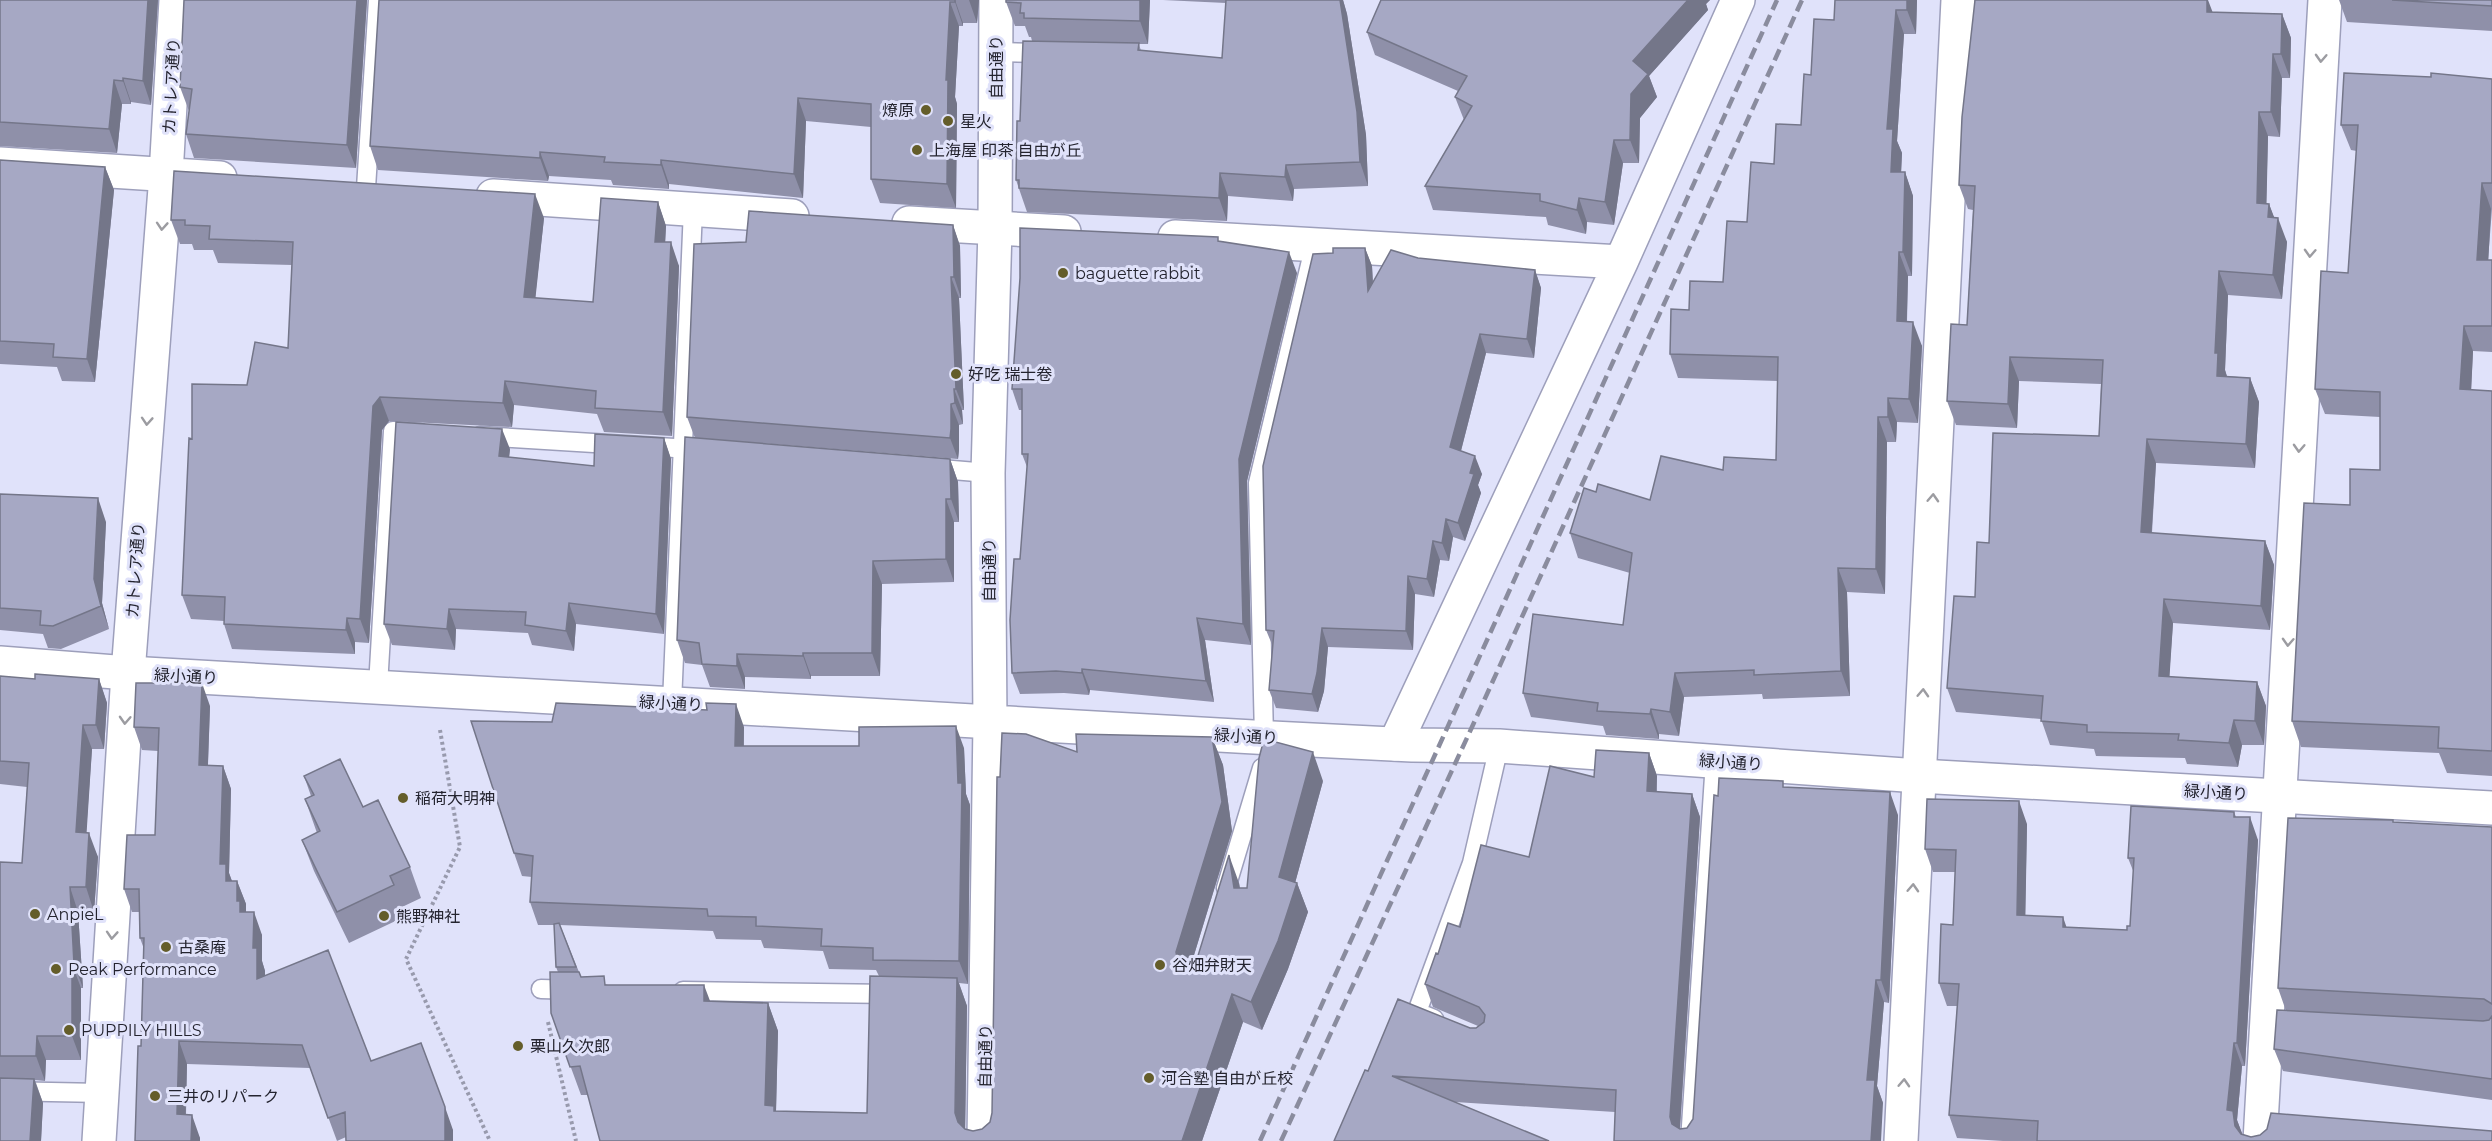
<svg xmlns="http://www.w3.org/2000/svg" width="2492" height="1141" font-family="Montserrat,'Noto Sans JP',sans-serif">
<style>
.lines{fill:none;stroke-linecap:round;stroke-linejoin:round}
.lane-casing{stroke:#9d9fbb;stroke-width:21}
.street-casing{stroke:#9d9fbb;stroke-width:36}
.secondary-casing{stroke:#9d9fbb;stroke-width:36}
.path{stroke:#989aad;stroke-width:4;stroke-dasharray:3 3;stroke-linecap:butt}
.lane{stroke:#fff;stroke-width:18}
.street{stroke:#fff;stroke-width:33}
.secondary{stroke:#fff;stroke-width:33}
.rail{stroke:#8a8c9e;stroke-width:4.5;stroke-dasharray:12 6;stroke-linecap:butt}
.wall{fill:#8f90a9;fill-rule:evenodd}
.shaded-wall{fill:#747689}
.building{fill:#a6a8c4;stroke:#747689;stroke-width:1.5}
.oneway{stroke:#9c9ca1}
.poi-dot{fill:#645d2a;stroke:#e0e2fa;stroke-width:2}
.labels{text-anchor:middle;stroke-width:6;stroke-linejoin:round;paint-order:stroke}
.street-label{font-size:16px;fill:#24242f;stroke:#e0e2fa}
.poi-label{font-size:16px;fill:#24242f;stroke:#e0e2fa;text-anchor:start}
</style>
<rect width="100%" height="100%" fill="#e0e2fa"/>
<g class="lines">
<defs>
<path id="lane" d="M996 52 1045 53
M366 188 378 0
M480 436 707 450
M929 468 988 473
M378 686 393 431 420 433
M672 703 693 209
M1264 737 1258 483 1315 244
M1226 888 1262 768
M541 989 575 990
M683 991 893 994
M1434 1019 1417 1012 1472 863 1499 746
M0 1091 102 1093
M1690 1141 1715 761"/>
<path id="street" d="M0 164 220 178
M493 196 792 216
M909 223 1064 232
M1175 237 1621 262
M1395 744 1621 262 1738 0
M99 1141 128 673 166 175 176 0
M1901 1141 1958 0
M2260 1141 2325 0"/>
<path id="secondary" d="M0 663 128 673 1272 738 1412 745 1499 746 1919 776 2492 808
M984 1141 990 722 988 473 995 229 996 0"/>
</defs>
<use href="#lane" class="lane-casing"/>
<use href="#street" class="street-casing"/>
<use href="#secondary" class="secondary-casing"/>
<path class="path" d="M440 730 460 847 406 959 490 1141
M548 1022 576 1141"/>
<use href="#lane" class="lane"/>
<use href="#street" class="street"/>
<use href="#secondary" class="secondary"/>
<path class="rail" d="M1260 1141 1777 0
M1281 1141 1472 727 1802 0"/>
</g>
<path class="wall" d="M0 0H158L151 105 131 102V104H122L117 153 0 146Z
M184 0H367L356 168 194 158 186 134 189 111 180 87Z
M379 0H979L977 23H963V26H959L955 97 957 104 956 208 880 203 871 179V127L806 121 803 198 669 184V189L613 185 611 180 549 176 548 181 378 170 370 146Z
M1150 0 1148 44H1139L1141 51 1222 58 1226 3 1163 0H1343L1347 14 1366 135 1368 186 1294 189 1293 201 1228 196 1227 221 1027 212 1016 180 1020 121 1032 41 1031 37H1029L1025 26H1015L1006 2Z
M1381 0H1710L1706 4 1708 10 1649 76 1657 97 1640 118 1639 163H1623L1614 225 1587 222 1586 234 1548 225 1546 217 1433 210 1425 186 1464 120 1455 97 1458 91 1375 55 1367 32Z
M1835 0H1917L1916 34H1904L1897 141 1902 153 1901 172H1905L1913 196 1912 276H1908L1907 322 1922 346 1918 423 1897 422 1896 442H1887L1885 594 1847 592 1850 696 1763 699 1762 694 1684 697 1679 736 1659 734V739L1606 735 1603 726 1531 717 1523 693 1623 625 1630 573 1578 558 1570 533 1596 492 1650 500 1723 470 1776 460 1778 381 1678 378 1670 354 1689 310 1723 282 1747 222 1774 164 1801 125 1811 75 1834 20Z
M2339 0H2492V31L2347 22Z
M2212 12 2282 14 2291 38 2290 78H2282L2280 137 2268 136 2266 204H2269L2274 218 2287 242 2282 299 2228 295 2225 370 2227 376 2250 378 2259 402 2255 468 2156 463 2152 533 2265 541 2274 565 2270 630 2173 623 2169 677 2257 682 2266 706 2264 745H2242L2238 767 2187 764 2185 758 2096 756 2094 749 2050 745 2041 719 1956 712 1947 688 1975 597 1989 543 2099 436 2101 384 2019 381 2017 428 1956 425 1947 401 1967 325 1973 210 1968 209 1959 185Z
M2492 79V209L2488 260H2492V352L2473 351 2471 390 2492 391V776L2447 773 2439 753 2301 747 2292 721 2350 505 2380 470V417L2325 414 2315 389 2348 273 2357 151 2351 150 2341 125Z
M0 160 105 167 114 190 95 382 62 381 57 367 0 364Z
M658 202 666 226 665 242 679 266 672 436 604 432 597 414 514 405 512 427 389 421 382 430 369 643 355 642V654L232 649 224 624V621L191 619 182 595 192 439 247 385 288 348 292 265 218 263 213 250H194L192 244H180L171 220 544 218 535 298 593 302Z
M953 225 960 246 961 298H959L964 410H962L963 424 959 425V450L958 459 695 438 687 417 746 242Z
M1220 241 1297 273 1247 481 1251 645 1205 640 1214 702 1090 690 1089 695 1064 693 1020 694 1012 673 1027 467 1022 454V410H1019L1012 389Z
M1365 248 1372 266 1373 282 1418 258 1535 270 1541 288 1534 358 1486 353 1461 451 1482 474 1478 485 1481 493 1465 541 1453 537 1449 561 1440 560 1434 597 1415 594 1413 650 1328 647 1324 691 1318 712 1276 708 1269 690 1273 647 1266 630 1333 253Z
M664 438 671 459 664 634 576 624 574 651 532 645 528 633 456 629 455 650 392 645 384 624 510 449 509 457 594 466Z
M950 459 958 482 959 522H954V582L882 584 880 676H811V679L745 677V689L710 687 702 665 685 663 677 640Z
M0 494 106 522 102 603 109 629 61 649 48 648 43 634 0 630Z
M0 676 35 679H99L107 703 104 749H92L86 833 98 857 94 912H78L83 988H81V1060H46L45 1081 35 1080 43 1103 41 1141H0V862L22 863 27 787 0 784Z
M210 706 208 765 223 766 231 789 229 873 232 881H237L246 904V912L262 935V961L265 971V976L371 1061 453 1130V1141L346 1137 337 1141 310 1068 187 1064 186 1115 200 1138V1141H135L141 1046 144 949 140 938 139 912H132L124 889 155 835 158 751 142 750 134 727Z
M744 727V746L964 748 966 794 970 805 968 984 959 983 967 1006 965 1129 973 1131 982 1129 990 1122 992 1113 1000 777 1077 752 1212 737 1223 765 1232 831 1191 965 1194 964 1197 959 1239 883 1240 888H1247L1323 781 1295 883H1297L1308 912 1288 969 1262 1030 1243 1022 1202 1141H600L588 1095H581L551 1013 558 972 556 967 554 925H538L530 902 532 877 522 876 514 853ZM560 925 713 931 716 939 761 940 764 948 823 951 829 969 876 970 879 976 867 1113 776 1111 778 1031 768 1003 710 1001 608 985 581 977Z
M1649 753 1657 776V792L1692 794 1700 817 1680 1129 1687 1128 1693 1119 1718 796 1785 787 1898 815 1889 1003 1884 1002 1877 1086 1883 1103 1614 1141 1615 1112 1455 1102 1368 1071 1470 1028H1476L1478 1026 1433 1007 1425 984 1438 954 1460 927 1529 857 1594 777Z
M304 776 363 807 410 867 421 898 402 907 406 916 349 943 314 871 302 840 317 833 305 799 311 796Z
M2234 812 2236 817 2258 840 2245 1066H2242L2237 1120 2242 1134 2251 1137 2492 1141H2003L1957 1138 1949 1115 1957 1006H1947L1939 983 1953 925 1955 872H1933L1925 849 2027 824 2025 915 2066 927 2127 930 2130 926 2134 873 2128 858Z
M2394 822 2492 827V1100L2283 1071 2274 1049 2286 1011 2278 988Z"/>
<path class="shaded-wall" d="M148 0H158L151 105 143 81Z
M357 0H367L356 168 347 145Z
M955 0 963 23V26L955 2Z
M969 0H979L977 23Z
M1140 0H1150L1148 44 1140 21Z
M1339 0H1343L1347 14 1366 135 1368 186 1360 162Z
M1688 0H1710L1706 4 1708 10 1649 76 1657 97 1640 118 1639 163 1630 140 1631 94 1633 61Z
M1907 0H1917L1916 34 1907 10Z
M2207 0H2208L2216 21 2207 12Z
M950 2 959 26 955 97 957 104 956 208 947 184 946 80Z
M1896 10 1904 34 1897 141 1902 153 1900 196 1891 172 1887 129Z
M2282 14 2291 38 2290 78 2281 54Z
M2273 54 2282 78 2280 137 2271 112Z
M123 78 131 102V104L123 81Z
M114 80 122 104 117 153 109 129Z
M798 98 806 121 803 198 794 174Z
M2259 112 2268 136 2266 227 2257 203Z
M1614 140 1623 163 1614 225 1605 202Z
M540 152 549 176 548 181 540 158Z
M661 160 669 184V189L661 165Z
M1286 165 1294 189 1293 201 1285 177Z
M105 167 114 190 95 382 87 359Z
M1905 172 1913 196 1912 276 1903 252Z
M1220 173 1228 196 1227 221 1219 198Z
M2482 183 2491 209 2487 285 2477 260Z
M535 194 544 218 533 321 524 297Z
M1579 198 1587 222 1586 234 1577 210Z
M658 202 666 226 664 266 655 242Z
M2269 204 2278 227V218L2287 242 2282 299 2273 275 2268 217Z
M953 225 960 246 961 298 954 277Z
M671 242 679 266 672 436 663 412Z
M1365 248 1372 266 1374 309 1368 291Z
M1289 252 1297 273 1247 481 1251 645 1243 624 1239 459Z
M1899 252 1908 276 1906 346 1897 321Z
M1535 270 1541 288 1534 358 1527 339Z
M2219 271 2228 295 2225 370 2227 377 2217 376 2215 353Z
M951 277 959 298 964 410 956 389Z
M1913 322 1922 346 1918 423 1909 399Z
M2464 326 2473 351 2470 414 2460 389Z
M1480 334 1486 353 1457 466 1450 447Z
M2010 357 2019 381 2017 428 2008 404Z
M2250 378 2259 402 2255 468 2246 444Z
M505 381 514 405 512 427 503 403Z
M954 389 962 410 963 424 955 403Z
M380 397 389 421 382 430 369 643 360 619 373 406Z
M1888 398 1897 422 1896 442 1888 417Z
M951 404 959 425V450L958 459 950 438Z
M1878 417 1887 442 1885 594 1876 569Z
M502 429 510 449 507 476 499 456Z
M664 438 671 459 664 634 656 614Z
M2147 439 2156 463 2150 557 2141 532Z
M1475 456 1482 474 1478 485 1481 493 1465 541 1458 523 1470 473Z
M950 459 958 482 959 522 951 499Z
M98 498 106 522 102 603 109 629 101 606 94 579Z
M946 499 954 522V582L946 559Z
M1446 519 1453 537 1449 561 1442 543Z
M1433 541 1440 560 1434 597 1427 579Z
M2265 541 2274 565 2270 630 2261 606Z
M873 561 882 584 880 676 872 653Z
M1838 568 1847 592 1850 696 1841 671Z
M1408 576 1415 594 1413 650 1406 631Z
M2164 599 2173 623 2168 700 2159 676Z
M569 603 576 624 574 651 566 631Z
M449 609 456 629 455 650 447 629Z
M347 618 355 642V654L346 630Z
M1197 618 1205 640 1214 702 1206 681Z
M1322 628 1328 647 1324 691 1318 712 1312 694Z
M803 653 811 676V679L803 656Z
M737 654 745 677V689L737 666Z
M1082 669 1090 690 1089 695 1082 673Z
M1675 673 1684 697 1679 736 1670 712Z
M99 679 107 703 104 749 96 725Z
M2257 682 2266 706 2264 745 2255 721Z
M202 683 210 706 207 788 199 765Z
M736 704 744 727 743 768 735 746Z
M1651 709 1659 734V739L1650 714Z
M2234 720 2242 745 2238 767 2229 743Z
M83 725 92 749 85 857 76 832Z
M956 726 964 748 966 794 970 805 968 984 959 961 958 783Z
M1212 737 1223 765 1232 831 1186 981 1178 963 1176 952Z
M1313 752 1323 781 1289 905 1279 877Z
M1649 753 1657 776 1655 814 1647 791Z
M223 766 231 789 229 873 234 887V904L220 864Z
M1890 792 1898 815 1889 1003 1881 980Z
M1692 794 1700 817 1679 1141 1670 1117Z
M2019 801 2027 824 2025 938 2017 915Z
M2250 817 2258 840 2245 1066 2237 1043Z
M89 833 98 857 94 912 86 887Z
M1229 855 1239 883 1244 917 1234 888Z
M237 881 246 904V916L240 912 237 901Z
M1297 883 1308 912 1288 969 1262 1030 1251 1002Z
M70 887 78 912 83 988 74 964Z
M254 912 262 935V961L265 971V1002L257 979 253 948Z
M2063 917 2071 940 2063 927Z
M72 964 81 988V1060L72 1036Z
M957 978 967 1006 965 1141 955 1113Z
M1876 980 1884 1002 1877 1086 1883 1103 1881 1141H1871L1867 1080Z
M704 985 715 1014 704 1001Z
M1232 994 1243 1022 1202 1141H1182Z
M768 1003 778 1031 776 1111 785 1134 765 1105Z
M37 1036 46 1060 45 1081 36 1056Z
M179 1041 187 1064 185 1137 177 1114Z
M2234 1043 2242 1066 2237 1120 2242 1133V1141L2227 1110Z
M34 1079 43 1103 41 1141H30Z
M445 1107 453 1130V1141H445Z
M192 1115 200 1138V1141H191Z"/>
<path class="building" d="M0 0H148L143 81 123 78V81L114 80 109 129 0 122Z
M184 0H357L347 145 186 134 192 89 180 87Z
M379 0H955V2H950L946 80H948L947 184 871 179V104L798 98 794 174 661 160V165L604 162 605 157 540 152V158L370 146Z
M1006 0H1140V21L1024 18V13H1020L1021 3 1006 2Z
M1226 0H1340L1357 112 1360 162 1286 165 1285 177 1220 173 1219 198 1019 188V180H1016L1017 121H1020L1023 41 1139 43 1138 50 1222 58Z
M1381 0H1688L1633 61 1648 74 1631 94 1630 140H1614L1605 202 1579 198 1577 210 1540 201V194L1425 186 1472 106 1455 97 1467 76 1367 32Z
M1835 0H1907V10H1896L1887 129H1893L1891 172H1905L1903 252H1899L1897 321 1913 322 1909 399 1888 398V417H1878L1876 569 1838 568 1841 671 1754 675V670L1675 673 1670 712 1651 709 1650 714 1597 711 1598 703 1523 693 1533 614 1623 625 1632 553 1570 533 1584 488 1596 492 1598 484 1650 500 1661 456 1723 470 1724 457 1776 460 1778 357 1670 354 1671 309 1689 310 1690 281 1723 282 1727 221 1747 222 1751 162 1774 164 1776 124 1801 125 1804 74 1811 75 1814 19 1834 20Z
M1975 0H2207V12L2282 14 2281 54H2273L2271 112H2259L2257 203 2269 204 2268 217 2278 218 2273 275 2219 271 2215 353H2218L2217 376 2250 378 2246 444 2147 439 2141 532 2265 541 2261 606 2164 599 2159 676 2257 682 2255 721 2234 720 2229 743 2178 740 2179 734 2087 732V725L2041 721 2043 696 1947 688 1954 596 1975 597 1977 542 1989 543 1993 433 2099 436 2103 360 2010 357 2008 404 1947 401 1951 324 1967 325 1975 186 1959 185 1962 117Z
M2392 0H2492V6Z
M2344 73 2431 77V73L2492 79V183H2482L2477 260H2492V326H2464L2460 389 2492 391V751L2438 748 2439 727 2292 721 2304 503 2350 505V469L2380 470V392L2315 389 2321 271 2348 273 2358 125H2341Z
M0 160 105 167 87 359 53 357 54 344 0 341Z
M174 171 535 194 524 297 593 302 601 198 658 202 655 242H671L663 412 595 408 596 391 505 381 503 403 380 397 373 406 360 619 347 618 346 630 224 624 225 597 182 595 189 438 192 439V384L247 385 255 342 288 348 293 242 209 239 210 226 185 225V220H171Z
M749 211 953 225 954 277H951L956 389H954L955 403 951 404V429L950 438 687 417 694 244 746 242Z
M1020 228 1218 237V241L1289 252 1239 459 1243 624 1197 618 1206 681 1082 669V673L1056 671 1012 673 1010 620 1014 559H1020L1028 454H1022V389H1012L1020 278Z
M1333 248H1365L1368 291 1391 250 1418 258 1535 270 1527 339 1480 334 1450 447 1475 456 1470 473 1474 474 1458 523 1446 519 1442 543 1433 541 1427 579 1408 576 1406 631 1322 628 1317 673 1312 694 1269 690 1274 631 1266 630 1263 466 1313 254 1333 253Z
M396 422 502 429 499 456 594 466 595 434 664 438 656 614 569 603 566 631 525 625 526 612 449 609 447 629 384 624Z
M685 437 950 459 951 499H946V559L873 561 872 653H803V656L737 654V666L702 664 699 643 677 640Z
M0 494 98 498 94 579 101 606 53 626 40 625 41 611 0 608Z
M35 674 99 679 96 725H83L76 832 89 833 86 887H70L74 964H72V1036H37L36 1056H0V862L22 863 29 763 0 761V676L35 679Z
M136 683H202L199 765 223 766 220 864H226V881H237V901H240V912H254L253 948H257V979L328 950 371 1061 421 1043 445 1107V1141H346L345 1112 328 1118 302 1045 179 1041 177 1114 192 1115 191 1141H135L138 1046H141L144 938H140L139 889H124L127 835H155L159 728 134 727Z
M556 703 707 710 706 703 736 704 735 746H859V727L956 726 958 783H962L959 961 873 960V948L821 946 822 929 756 926V917L708 916 707 909 530 902 533 856 514 853 471 721 552 722Z
M1002 733 1026 734 1077 752 1076 734 1212 737 1222 802 1176 952 1178 963 1184 966 1194 964 1197 959 1229 855 1234 888H1247L1259 758 1264 739 1313 752 1279 877 1297 883 1278 941 1251 1002 1232 994 1182 1141H600L580 1066 570 1067 551 1013 550 972H579L581 977 604 976 605 985H704V1001L768 1003 765 1105 774 1106V1111L867 1113 870 976 957 978 955 1113 958 1122 965 1129 973 1131 982 1129 990 1122 992 1113 997 777H1000Z
M1596 750 1649 753 1647 791 1692 794 1670 1117 1672 1124 1680 1129 1687 1128 1693 1119 1714 795 1718 796 1719 778 1783 781V787L1890 792 1881 980H1876L1867 1080H1875L1871 1141H1614L1616 1090 1392 1076 1549 1141H1334L1365 1070 1368 1071 1398 999 1470 1028H1476L1484 1022 1485 1015 1479 1007 1425 984 1436 953 1438 954 1448 923 1460 927 1481 845 1529 857 1550 766 1594 777Z
M340 759 363 807 378 800 410 867 390 876 394 885 337 912 302 840 320 831 305 799 314 795 304 776Z
M1927 799 2019 801 2017 915 2063 917V927L2127 930V926H2130L2134 858H2128L2131 806 2234 812V817H2250L2237 1043H2234L2227 1110 2233 1111 2235 1126 2241 1134 2251 1137 2260 1135 2267 1129 2271 1113 2492 1131V1141H2037L2038 1121 1949 1115 1959 984 1939 983 1941 924 1953 925 1956 850 1925 849Z
M2288 818 2393 820V822L2492 827V1004L2484 999 2278 988Z
M559 923 576 967H556L554 924Z
M2277 1010 2483 1021 2489 1020 2492 1016V1079L2274 1049Z
M0 1078 34 1079 30 1141H0Z"/>
<defs><path id="oneway-chevron" d="M-2-3.5L2.5 0L-2 3.5" fill="none" stroke-width="1.6" stroke-linecap="round" stroke-linejoin="round" transform="scale(1.5)"/></defs>
<g class="oneway">
<use href="#oneway-chevron" transform="translate(2321 58) rotate(93)"/>
<use href="#oneway-chevron" transform="translate(162 226) rotate(94)"/>
<use href="#oneway-chevron" transform="translate(2310 253) rotate(93)"/>
<use href="#oneway-chevron" transform="translate(147 421) rotate(94)"/>
<use href="#oneway-chevron" transform="translate(2299 448) rotate(93)"/>
<use href="#oneway-chevron" transform="translate(1933 498) rotate(-87)"/>
<use href="#oneway-chevron" transform="translate(2288 642) rotate(93)"/>
<use href="#oneway-chevron" transform="translate(1923 693) rotate(-87)"/>
<use href="#oneway-chevron" transform="translate(125 720) rotate(93)"/>
<use href="#oneway-chevron" transform="translate(1913 888) rotate(-87)"/>
<use href="#oneway-chevron" transform="translate(112 935) rotate(94)"/>
<use href="#oneway-chevron" transform="translate(1904 1083) rotate(-87)"/>
</g>
<g class="poi-dot">
<circle cx="926" cy="110" r="6"/>
<circle cx="948" cy="121" r="6"/>
<circle cx="917" cy="150" r="6"/>
<circle cx="1063" cy="273" r="6"/>
<circle cx="956" cy="374" r="6"/>
<circle cx="403" cy="798" r="6"/>
<circle cx="35" cy="914" r="6"/>
<circle cx="384" cy="916" r="6"/>
<circle cx="166" cy="947" r="6"/>
<circle cx="1160" cy="965" r="6"/>
<circle cx="56" cy="969" r="6"/>
<circle cx="69" cy="1030" r="6"/>
<circle cx="518" cy="1046" r="6"/>
<circle cx="1149" cy="1078" r="6"/>
<circle cx="155" cy="1096" r="6"/>
</g>
<g class="labels">
<g class="street-label">
<text transform="translate(996 67) rotate(-90)" y="6">自由通り</text>
<text transform="translate(171 86) rotate(-87)" y="6">カトレア通り</text>
<text transform="translate(135 570) rotate(-86)" y="6">カトレア通り</text>
<text transform="translate(989 570) rotate(-90)" y="6">自由通り</text>
<text transform="translate(186 676) rotate(3)" y="6">緑小通り</text>
<text transform="translate(671 703) rotate(3)" y="6">緑小通り</text>
<text transform="translate(1246 736) rotate(3)" y="6">緑小通り</text>
<text transform="translate(1731 762) rotate(4)" y="6">緑小通り</text>
<text transform="translate(2216 792) rotate(3)" y="6">緑小通り</text>
<text transform="translate(985 1056) rotate(-89)" y="6">自由通り</text>
</g>
<g class="poi-label">
<text x="914" y="116" text-anchor="end">燎原</text>
<text x="960" y="127">星火</text>
<text x="929" y="156">上海屋 印茶 自由が丘</text>
<text x="1075" y="279">baguette rabbit</text>
<text x="968" y="380">好吃 瑞士卷</text>
<text x="415" y="804">稲荷大明神</text>
<text x="47" y="920">AnpieL</text>
<text x="396" y="922">熊野神社</text>
<text x="178" y="953">古桑庵</text>
<text x="1172" y="971">谷畑弁財天</text>
<text x="68" y="975">Peak Performance</text>
<text x="81" y="1036">PUPPILY HILLS</text>
<text x="530" y="1052">栗山久次郎</text>
<text x="1161" y="1084">河合塾 自由が丘校</text>
<text x="167" y="1102">三井のリパーク</text>
</g>
</g>
</svg>
